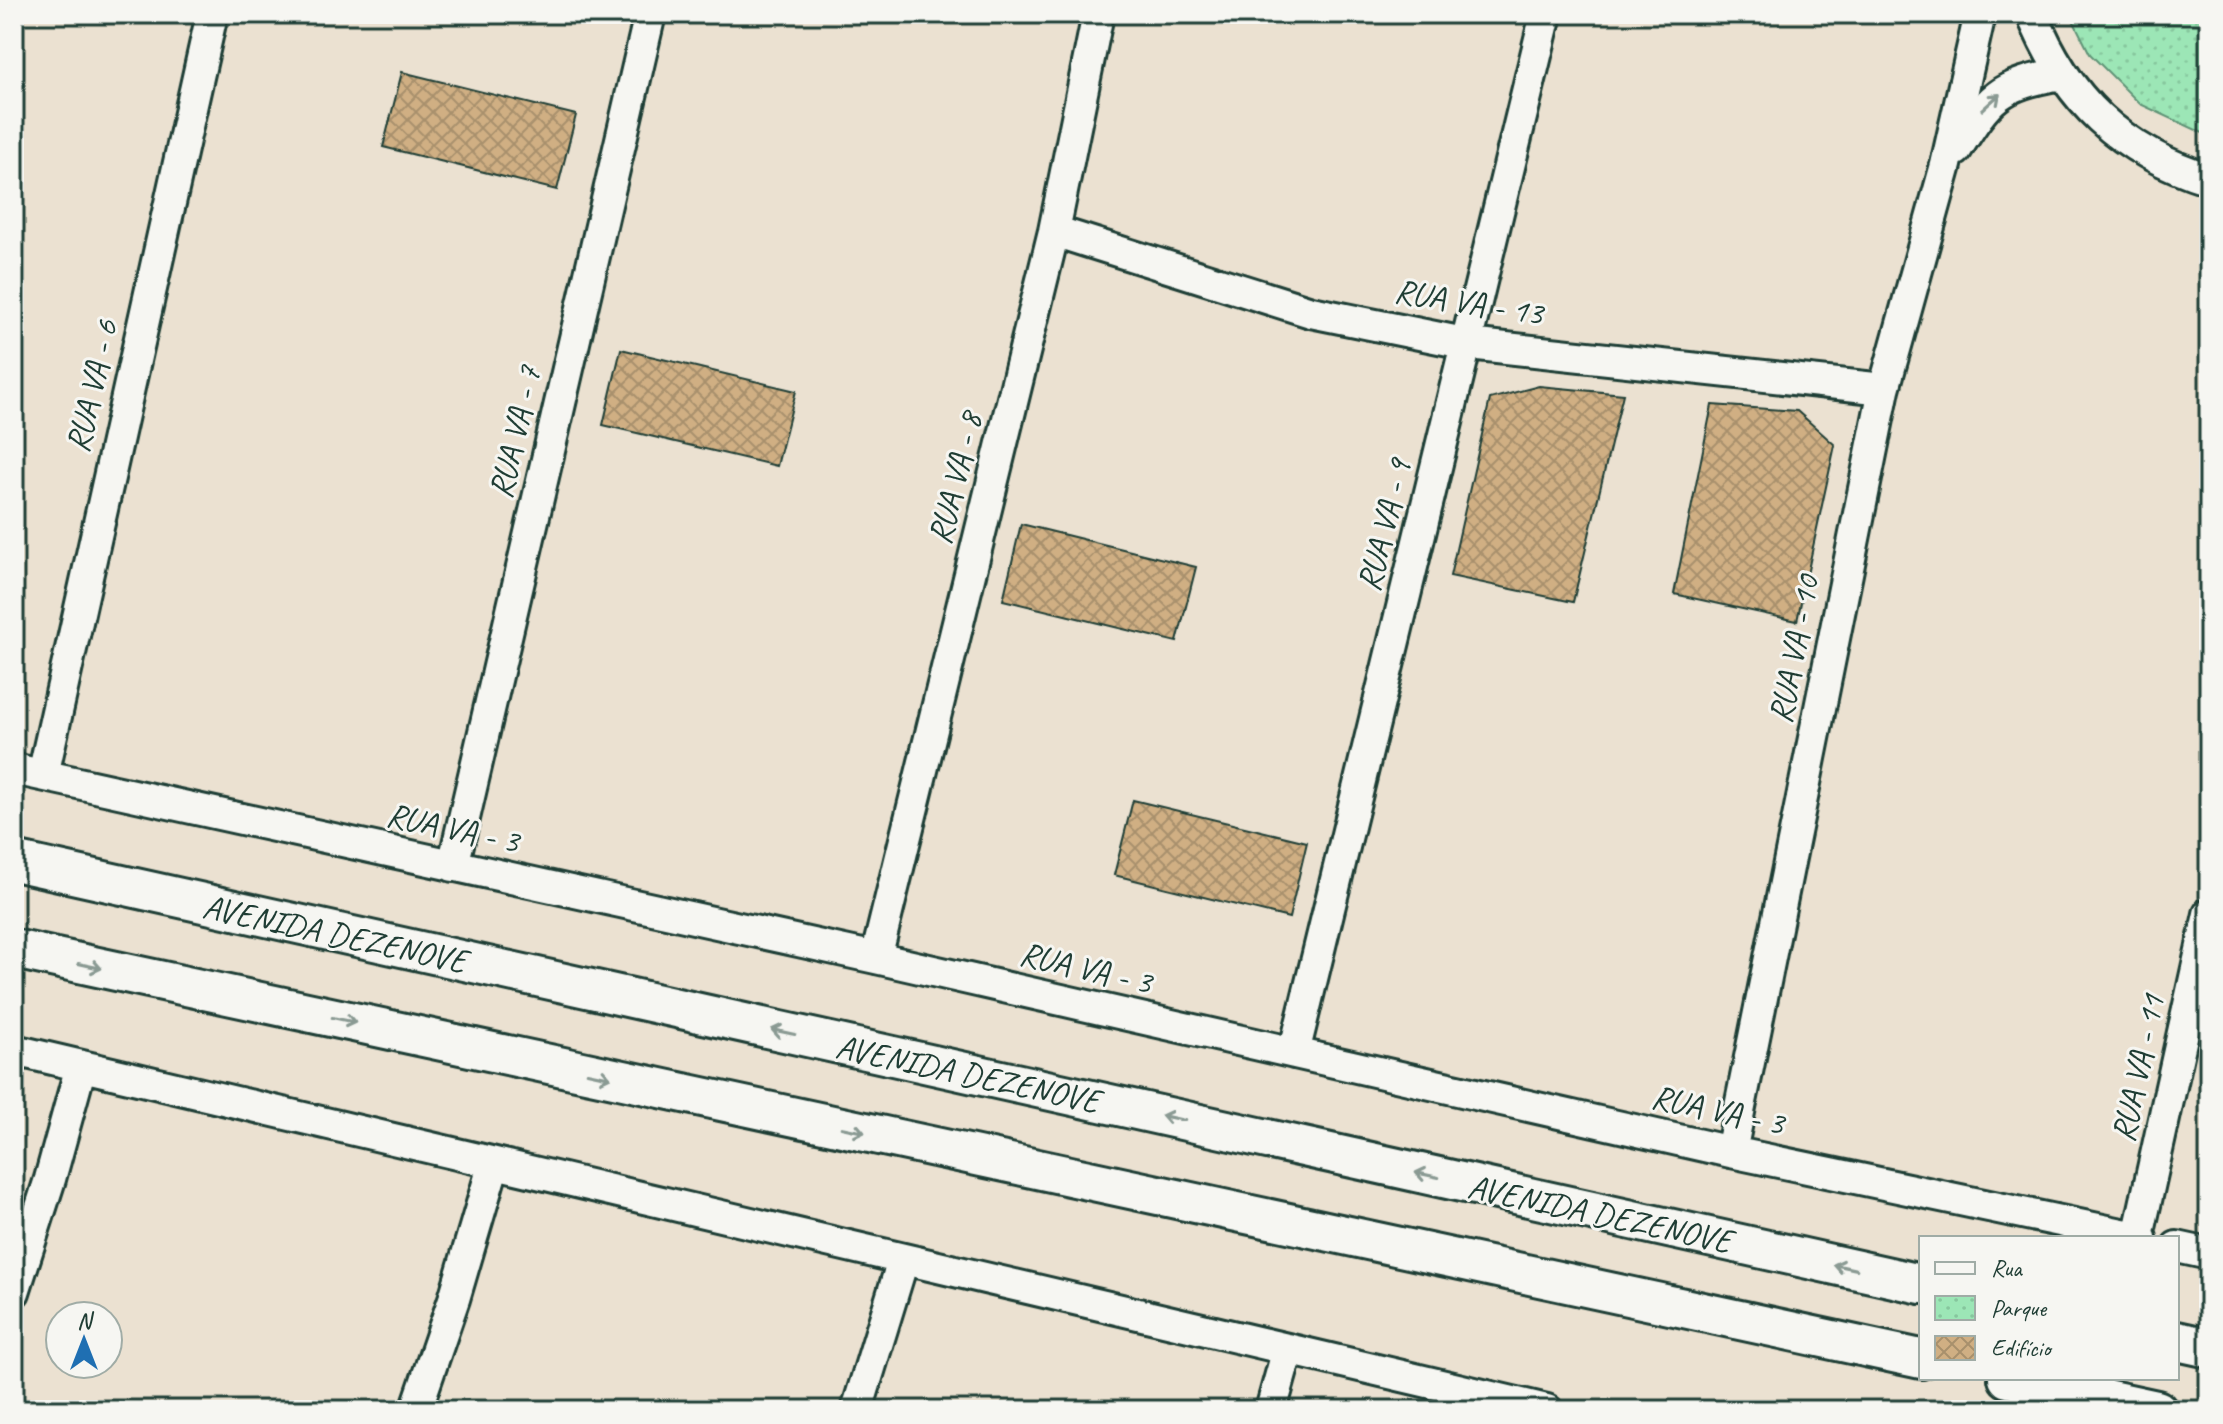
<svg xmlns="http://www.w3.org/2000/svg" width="2223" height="1424" font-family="Caveat,sans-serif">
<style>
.park{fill:url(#park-dots);stroke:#5e9275;stroke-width:2}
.building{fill:url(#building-cross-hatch);stroke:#1f3d34;stroke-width:2}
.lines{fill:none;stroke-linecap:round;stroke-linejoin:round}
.minor-casing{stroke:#1f3d34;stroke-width:36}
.tertiary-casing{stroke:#1f3d34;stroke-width:44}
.minor{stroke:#f6f6f2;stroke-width:30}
.tertiary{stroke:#f6f6f2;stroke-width:38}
.oneway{stroke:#8a9a93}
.labels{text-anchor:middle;stroke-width:6;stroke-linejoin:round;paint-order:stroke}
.street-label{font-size:34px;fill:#1f3d34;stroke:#f6f6f2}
</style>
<defs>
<pattern id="park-dots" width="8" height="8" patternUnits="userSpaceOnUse" patternTransform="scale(2)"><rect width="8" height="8" fill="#9ce6b6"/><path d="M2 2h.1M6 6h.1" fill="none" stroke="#86c69d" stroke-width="1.8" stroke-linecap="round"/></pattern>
<pattern id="building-cross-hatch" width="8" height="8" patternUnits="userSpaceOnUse" patternTransform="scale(2)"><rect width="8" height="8" fill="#d0af83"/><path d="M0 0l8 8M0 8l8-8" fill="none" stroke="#a8906c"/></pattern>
</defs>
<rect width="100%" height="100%" fill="#ebe1d1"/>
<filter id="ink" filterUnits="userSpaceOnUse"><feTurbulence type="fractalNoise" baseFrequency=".0125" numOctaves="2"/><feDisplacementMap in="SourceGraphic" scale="16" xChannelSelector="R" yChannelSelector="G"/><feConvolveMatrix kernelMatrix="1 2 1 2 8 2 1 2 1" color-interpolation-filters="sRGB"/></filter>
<g filter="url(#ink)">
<path class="park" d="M2070 14H2209V136L2140 104 2090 54Z"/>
<path class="building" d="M402 72 576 115 557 190 383 147Z
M621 349 796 391 777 466 603 425Z
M1539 386 1623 394 1573 602 1450 576 1490 399Z
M1712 405 1797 411 1835 445 1797 621 1674 594Z
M1021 524 1196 567 1177 642 1003 600Z
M1133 800 1307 842 1289 918 1114 875Z"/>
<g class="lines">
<defs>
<path id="minor" d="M2032 14C2066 99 2121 152 2209 179
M1956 150C1990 96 1998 85 2062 74
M1054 231 1311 312 1469 344 1884 389
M14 769 876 958 1731 1152 2141 1238
M43 775 212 14
M453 866 650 14
M876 958 1054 231 1098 14
M14 1050 1547 1410
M1294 1053 1546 14
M1731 1152 1884 389 1946 165 1980 14
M2138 1237 2209 914
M2177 1247 2209 1254
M14 1292 50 1179 81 1066
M416 1410 454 1299 494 1163
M857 1410 903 1260
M1271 1410 1288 1349"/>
<path id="tertiary" d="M14 861 1921 1284
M14 949 1921 1359
M2177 1341 2209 1348
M2008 1378 2157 1410"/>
</defs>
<use href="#minor" class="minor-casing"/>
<use href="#tertiary" class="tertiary-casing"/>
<use href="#minor" class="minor"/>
<use href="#tertiary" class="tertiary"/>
</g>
<defs><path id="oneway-shaft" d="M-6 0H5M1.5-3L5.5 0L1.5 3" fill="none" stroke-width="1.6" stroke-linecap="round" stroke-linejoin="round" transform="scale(2)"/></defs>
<g class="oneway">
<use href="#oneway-shaft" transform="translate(1991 102) rotate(-42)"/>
<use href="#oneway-shaft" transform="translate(90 966) rotate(12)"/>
<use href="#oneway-shaft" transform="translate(344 1020) rotate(12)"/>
<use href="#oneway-shaft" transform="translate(783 1032) rotate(-168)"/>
<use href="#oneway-shaft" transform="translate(599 1075) rotate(12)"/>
<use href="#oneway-shaft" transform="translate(1173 1118) rotate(-168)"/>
<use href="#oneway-shaft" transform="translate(853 1130) rotate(12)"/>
<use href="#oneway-shaft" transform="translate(1427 1175) rotate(-168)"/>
<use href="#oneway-shaft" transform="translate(1845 1267) rotate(-168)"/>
</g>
</g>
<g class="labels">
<g class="street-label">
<text transform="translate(1469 301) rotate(9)" y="12">RUA VA - 13</text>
<text transform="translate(91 386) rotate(-77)" y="12">RUA VA - 6</text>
<text transform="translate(514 432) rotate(-77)" y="12">RUA VA - 7</text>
<text transform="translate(954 478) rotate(-76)" y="12">RUA VA - 8</text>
<text transform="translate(1383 525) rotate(-76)" y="12">RUA VA - 9</text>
<text transform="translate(1793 649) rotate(-79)" y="12">RUA VA - 10</text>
<text transform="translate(453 827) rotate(12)" y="12">RUA VA - 3</text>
<text transform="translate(335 933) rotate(12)" y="12">AVENIDA DEZENOVE</text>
<text transform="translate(1086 967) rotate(13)" y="12">RUA VA - 3</text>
<text transform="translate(2137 1068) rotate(-78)" y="12">RUA VA - 11</text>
<text transform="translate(968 1073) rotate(12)" y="12">AVENIDA DEZENOVE</text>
<text transform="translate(1718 1109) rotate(12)" y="12">RUA VA - 3</text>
<text transform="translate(1600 1213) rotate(12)" y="12">AVENIDA DEZENOVE</text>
</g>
</g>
<rect width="2223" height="1424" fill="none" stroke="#f6f6f2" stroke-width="48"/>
<rect x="24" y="24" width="2175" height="1376" fill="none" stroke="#1f3d34" stroke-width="3" filter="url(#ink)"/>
<rect x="1919" y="1236" width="260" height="144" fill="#f6f6f2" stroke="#a0aca6" stroke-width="2"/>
<rect x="1935" y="1262" width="40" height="12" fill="#f6f6f2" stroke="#a0aca6" stroke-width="2"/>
<text x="1991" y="1276" font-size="24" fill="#1f3d34">Rua</text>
<rect x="1935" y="1296" width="40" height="24" fill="url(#park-dots)" stroke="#a0aca6" stroke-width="2"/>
<text x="1991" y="1316" font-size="24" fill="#1f3d34">Parque</text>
<rect x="1935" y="1336" width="40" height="24" fill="url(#building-cross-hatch)" stroke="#a0aca6" stroke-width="2"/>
<text x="1991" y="1356" font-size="24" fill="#1f3d34">Edifício</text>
<g transform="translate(84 1340)"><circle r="38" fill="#f6f6f2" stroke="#a0aca6" stroke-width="2"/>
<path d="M0-6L14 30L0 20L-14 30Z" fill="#1f6fb2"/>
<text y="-12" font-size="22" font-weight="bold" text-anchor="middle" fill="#1f3d34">N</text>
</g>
</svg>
